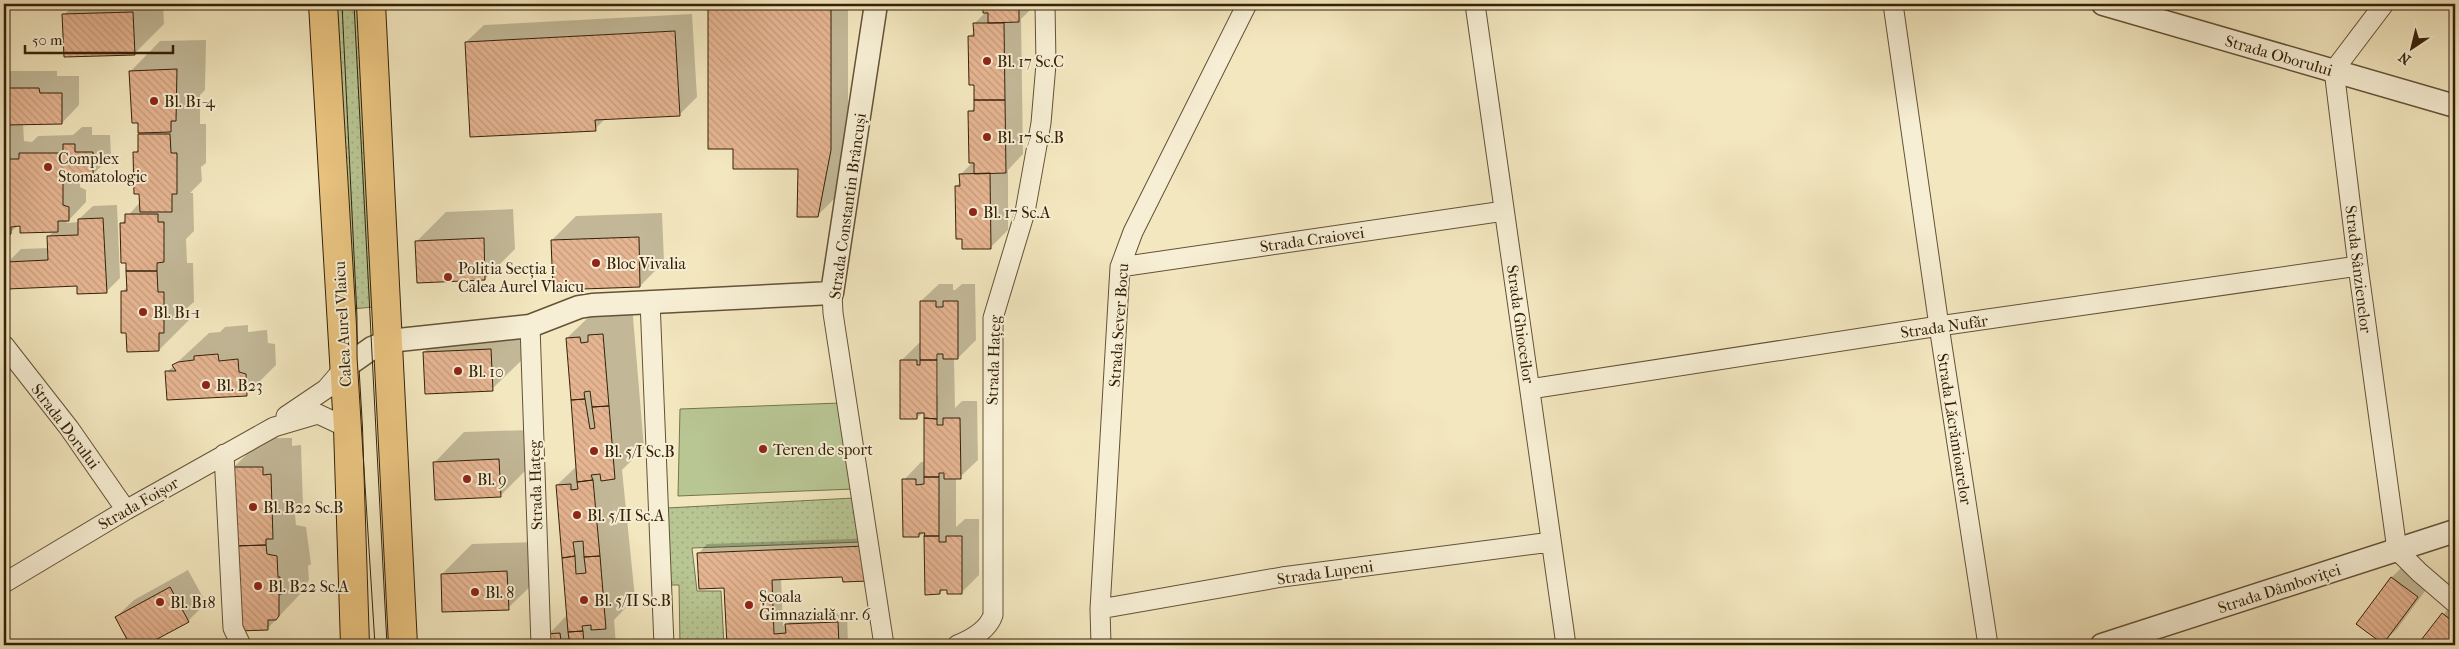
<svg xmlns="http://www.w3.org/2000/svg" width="2459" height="649" font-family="'IM FELL French Canon',serif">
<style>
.grass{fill:url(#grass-dots);stroke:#76744e}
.pitch{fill:#b8c694;stroke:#76744e}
.shadow{fill:#0003;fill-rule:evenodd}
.building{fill:url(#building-back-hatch);stroke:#352108}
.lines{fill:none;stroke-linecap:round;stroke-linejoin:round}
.minor-casing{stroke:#645236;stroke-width:21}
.tertiary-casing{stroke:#645236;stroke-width:25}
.primary-casing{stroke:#352108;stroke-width:30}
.minor{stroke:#f7efd5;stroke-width:19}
.tertiary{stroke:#f7efd5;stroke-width:22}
.primary{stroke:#eac480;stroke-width:28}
.tram{stroke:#352108;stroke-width:1}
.poi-dot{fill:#8f2418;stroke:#f7efd5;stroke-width:2}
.labels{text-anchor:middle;stroke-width:4;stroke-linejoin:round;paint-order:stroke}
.street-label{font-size:16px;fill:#352108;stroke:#f7efd5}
.poi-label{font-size:16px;fill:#352108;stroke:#f7efd5;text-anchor:start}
</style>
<defs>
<pattern id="grass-dots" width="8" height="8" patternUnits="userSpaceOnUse" patternTransform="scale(1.25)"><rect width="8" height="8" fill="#b8c694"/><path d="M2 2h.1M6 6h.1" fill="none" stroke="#9faa7e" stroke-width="1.8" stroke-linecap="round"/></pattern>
<pattern id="building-back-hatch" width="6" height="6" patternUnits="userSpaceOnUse" patternTransform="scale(1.25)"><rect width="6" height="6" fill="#e6b592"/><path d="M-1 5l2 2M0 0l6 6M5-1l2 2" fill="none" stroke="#c69b7c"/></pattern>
</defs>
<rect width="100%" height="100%" fill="#f3e7bf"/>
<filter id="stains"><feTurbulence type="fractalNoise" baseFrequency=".004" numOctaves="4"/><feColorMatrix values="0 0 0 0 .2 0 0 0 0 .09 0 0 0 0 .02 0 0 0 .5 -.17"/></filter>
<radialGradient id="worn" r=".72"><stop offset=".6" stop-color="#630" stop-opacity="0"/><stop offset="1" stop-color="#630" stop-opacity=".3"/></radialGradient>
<path class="grass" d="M333 4H357L374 307 351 309Z
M854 498 862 542 692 548 697 591H721L724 645H680L679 585H670L667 508Z"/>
<path class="pitch" d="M840 403 854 489 678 496 680 409Z"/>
<path class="shadow" d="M75 4H163L164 24 134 54 64 15Z
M709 4H848V131L835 198 817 216 799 168 735 148H709Z
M984 4H1036L1021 19 1023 154 1008 170V230L991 247 956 186 961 182V174L973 162 970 112 976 106 975 84 970 36 975 31V23L984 14Z
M692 14 697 97 679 115 606 118 595 129 466 42 484 25Z
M206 40 205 90 200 95V101L197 104H200V124H206V163L201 167 202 181 190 193H193L194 231 186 239 187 263H193L194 302 188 307 189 320 159 350 122 292 128 286 127 261 121 224 141 201 135 153 139 148V134L142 131 131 71 160 41Z
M11 71H57V76H79V105L62 123 23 124 24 141 32 142 38 136 73 135 82 127H92V135H110L111 157 93 174H80V187L86 190V202L66 223 79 222V219L93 206 117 205 120 278 106 292 7 263 21 249 49 248 48 237 54 231 18 225 10 233H4V76Z
M513 209 515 249 485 279 417 241 446 212Z
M662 213 664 262 640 286 552 240 576 216Z
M939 284H953V290H955L962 284H975L976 340 958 358H954L955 408 962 401H977L978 460 960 477H956V527L965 519H979V575L961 593 945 588 940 593 926 532 919 536 904 480 921 462H925V410L917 418 901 361 919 343H922L921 301ZM936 348H938V396H936Z
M632 305 644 448 622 470 635 598 614 620 616 645H548V635L568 614 557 485 578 465 567 338 597 309Z
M520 320 522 360 492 389 424 352 454 323Z
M248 325V332L267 330 268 343 275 344 276 365 246 395 167 372 209 333 220 332 225 327Z
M529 430 530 466 500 496 435 462 464 432Z
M263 438H292V446L301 445 303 508 295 515 296 525 306 527 311 564 308 566 309 579 305 589 267 629 233 468Z
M875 538 844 576 781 578 783 626 786 625 796 615 847 613 848 645H718H728L726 586 698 554 707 544Z
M536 542 538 579 508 608 442 574 472 544Z
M2405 564 2431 583 2397 629 2383 643 2358 624 2392 577Z
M188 570 206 603 189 620 143 645H131L116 617 134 600Z
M2452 604 2455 607V645L2420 644Z
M67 638 70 645H54Z"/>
<path class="building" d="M708 4H831V150L818 217H797L798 169H733V149H708Z
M983 4H1019V22L988 23V13H983Z
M133 12 135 55 64 57 62 14Z
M973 23H1004L1005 100H974V85H969L968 36H974Z
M675 31 680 116 595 120 596 131 470 137 465 42Z
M177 69 176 121H171V132L138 133V123H132L129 71Z
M4 88H39L40 93H62V124L6 125V159H19V153H63V144H75V152H93V176H63V205L69 207V221H58V232L20 233V226L11 227V234L4 235Z
M974 100H1005L1006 173 974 174V163H969L968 111H974Z
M138 134H170L171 153H177V194H172V212H140L139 194H134L133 152H138Z
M990 173 991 249H962V239H956L955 186H960L959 174Z
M125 214H158V222H164V262L157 263V271H126V263H121L120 223H125Z
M103 218 107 293 77 294V286L7 289 6 262 48 260 47 236 78 235V219Z
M639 237 640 287 553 290 551 240Z
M484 238 485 280 417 283 415 241Z
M126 271H157L158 292H164V333H159V351L127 352 126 333H121V291H127Z
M920 301H936V307H943V301H958V359H943V354H937V360H920Z
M603 334 609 406 592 407 590 391 584 392 585 399 571 400 566 338 580 337 581 343 588 342V335Z
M491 349 493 391 425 394 423 352Z
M218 354 219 361 238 359 239 372 246 374 247 396 167 400 165 371H176L172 365 178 362 194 360V356Z
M900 360H917V365H920V360H937V419L924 418V413H917V419H900Z
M585 399 590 429 595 428 592 407 609 406 615 479 601 481 600 474 591 475 593 480 577 482 571 400Z
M924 418 937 419V425H943V418H960L961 479H944V473H939V477H924Z
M499 459 501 497 435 500 433 462Z
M232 467H263V475L271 474 273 539H266V545L234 546Z
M924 477H939V536H924L925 533H919V537H903L902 479H916V485L924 484Z
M593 480 600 556 584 557 583 541 573 542 575 556 562 558 556 485 571 484V490L578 489 577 482Z
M924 536H939V542H946V536H962V594H947V590H940V594L925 595Z
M266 545 267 554 277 556 278 577H280L282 594H279V616L276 620H268V630L237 631 234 546Z
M866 546 868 581 843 582 842 577 772 580 774 634 786 633 785 624 838 622 839 645H727L724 588 699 589 697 553Z
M575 556 576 574 586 573 584 557 600 556 606 629 591 630V625L582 626 583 631 568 632 562 558Z
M507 571 509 610 442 612 441 574Z
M2391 577 2418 597 2383 644 2356 624Z
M170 587 189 622 146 645H130L115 617Z
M2442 613 2455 623V645H2420L2418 644Z
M583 631 584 645H547L546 634 560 633 561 641 569 639 568 632Z"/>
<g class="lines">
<defs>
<path id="minor" d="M1475 4 1566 645
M1893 4 1939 326 1988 645
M2384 4 2334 70 2358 266 2397 550 2419 572 2455 603
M1120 267 1504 211
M832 293 833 313 884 645
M650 301 664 645
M530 326 541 645
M4 345 69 428 126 510
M1530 389 1939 326 2358 266
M286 416 326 389 345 367
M224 454 233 628 241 645
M4 583 126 510 274 427 318 414 348 428
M1100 609 1282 577 1551 542
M957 645C972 639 988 630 993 615V318L1025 212 1041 123 1046 64 1045 4
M1101 645 1100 609 1120 267 1133 232 1247 4"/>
<path id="tertiary" d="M2103 4 2455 106
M345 367 372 348 389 341 530 326 579 307 592 305 832 293 876 4
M2102 645 2455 531"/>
<path id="primary" d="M323 4 348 428 355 645
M371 4 403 645"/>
</defs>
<use href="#minor" class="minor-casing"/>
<use href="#tertiary" class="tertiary-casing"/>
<use href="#primary" class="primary-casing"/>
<use href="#minor" class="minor"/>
<use href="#tertiary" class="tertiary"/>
<use href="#primary" class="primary"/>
<path class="tram" d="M342 4 357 317V357L375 645
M354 4 387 645"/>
</g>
<g class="poi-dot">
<circle cx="987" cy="61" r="5"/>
<circle cx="154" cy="101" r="5"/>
<circle cx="987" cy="137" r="5"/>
<circle cx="48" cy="167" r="5"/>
<circle cx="973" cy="212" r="5"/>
<circle cx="596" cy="263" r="5"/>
<circle cx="448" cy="277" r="5"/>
<circle cx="143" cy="312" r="5"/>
<circle cx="458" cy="371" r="5"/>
<circle cx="206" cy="385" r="5"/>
<circle cx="763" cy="449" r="5"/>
<circle cx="594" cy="451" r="5"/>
<circle cx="467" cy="479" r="5"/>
<circle cx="253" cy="507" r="5"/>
<circle cx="577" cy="515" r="5"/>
<circle cx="258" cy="586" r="5"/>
<circle cx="475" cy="592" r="5"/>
<circle cx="584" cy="600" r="5"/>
<circle cx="160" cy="602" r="5"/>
<circle cx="749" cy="605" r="5"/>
</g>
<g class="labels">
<g class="street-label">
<text transform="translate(2279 55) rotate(16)" y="6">Strada Oborului</text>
<text transform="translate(847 206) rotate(-82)" y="6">Strada Constantin Brâncuși</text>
<text transform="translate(1312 239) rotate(-8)" y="6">Strada Craiovei</text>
<text transform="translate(2359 269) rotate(83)" y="6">Strada Sânzienelor</text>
<text transform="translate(342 324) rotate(-93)" y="6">Calea Aurel Vlaicu</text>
<text transform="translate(1521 324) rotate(82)" y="6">Strada Ghioceilor</text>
<text transform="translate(1118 325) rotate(-86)" y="6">Strada Sever Bocu</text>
<text transform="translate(1944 326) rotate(-8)" y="6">Strada Nufăr</text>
<text transform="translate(993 360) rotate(-88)" y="6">Strada Hațeg</text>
<text transform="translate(66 426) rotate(53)" y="6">Strada Dorului</text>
<text transform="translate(1955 429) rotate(81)" y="6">Strada Lăcrămioarelor</text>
<text transform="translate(535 485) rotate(-92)" y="6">Strada Hațeg</text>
<text transform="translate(138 503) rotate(-30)" y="6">Strada Foișor</text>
<text transform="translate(1325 572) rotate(-8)" y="6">Strada Lupeni</text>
<text transform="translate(2279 588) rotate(-18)" y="6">Strada Dâmboviței</text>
</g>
<g class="poi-label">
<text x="997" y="67">Bl. 17 Sc.C</text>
<text x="164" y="107">Bl. B1-4</text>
<text x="997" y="143">Bl. 17 Sc.B</text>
<text x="58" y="164">Complex<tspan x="58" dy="18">Stomatologic</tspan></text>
<text x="983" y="218">Bl. 17 Sc.A</text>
<text x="606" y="269">Bloc Vivalia</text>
<text x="458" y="274">Politia Secția 1<tspan x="458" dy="18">Calea Aurel Vlaicu</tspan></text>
<text x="153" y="318">Bl. B1-1</text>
<text x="468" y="377">Bl. 10</text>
<text x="216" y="391">Bl. B23</text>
<text x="773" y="455">Teren de sport</text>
<text x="604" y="457">Bl. 5/I Sc.B</text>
<text x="477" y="485">Bl. 9</text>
<text x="263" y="513">Bl. B22 Sc.B</text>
<text x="587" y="521">Bl. 5/II Sc.A</text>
<text x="268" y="592">Bl. B22 Sc.A</text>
<text x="485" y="598">Bl. 8</text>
<text x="759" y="602">Școala<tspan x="759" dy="18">Gimnazială nr. 6</tspan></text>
<text x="594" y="606">Bl. 5/II Sc.B</text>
<text x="170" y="608">Bl. B18</text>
</g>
</g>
<rect width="2459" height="649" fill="none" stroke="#f3e7bf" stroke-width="20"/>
<rect x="5" y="5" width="2449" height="639" fill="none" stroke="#352108" stroke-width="2.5"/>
<rect x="10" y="10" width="2439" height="629" fill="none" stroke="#352108"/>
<g transform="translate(2412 48) rotate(215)" stroke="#f7efd5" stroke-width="4" paint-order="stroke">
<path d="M0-4L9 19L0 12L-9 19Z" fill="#352108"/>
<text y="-8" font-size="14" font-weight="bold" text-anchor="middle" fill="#352108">N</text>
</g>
<path d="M25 45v8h148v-8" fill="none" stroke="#352108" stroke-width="2.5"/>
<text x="32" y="45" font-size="15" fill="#352108" stroke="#f7efd5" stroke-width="4" paint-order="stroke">50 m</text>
<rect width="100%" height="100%" filter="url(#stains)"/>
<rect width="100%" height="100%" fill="url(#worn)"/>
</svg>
